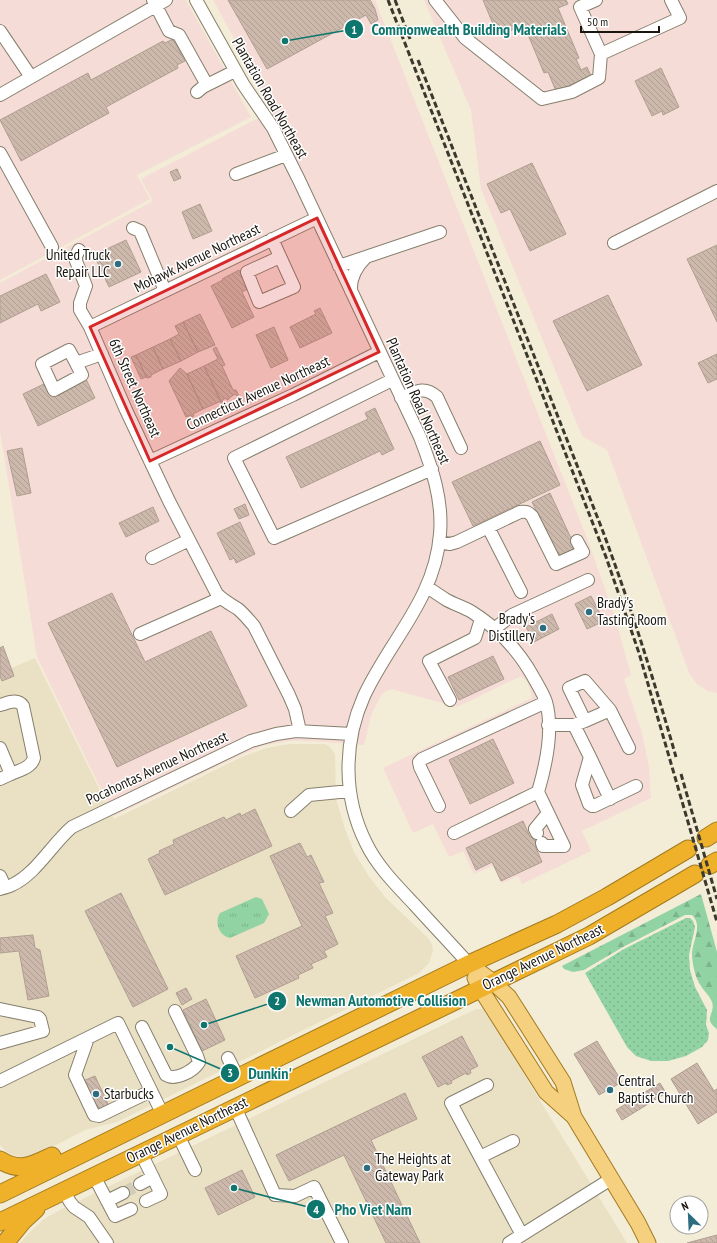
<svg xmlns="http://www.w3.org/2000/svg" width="717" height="1243" font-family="'PT Sans Narrow',sans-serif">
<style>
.built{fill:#eae1c5}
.industrial{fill:#f6dcd6}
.grass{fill:url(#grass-dots)}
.forest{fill:url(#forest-firs)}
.park{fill:url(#park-tufts)}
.building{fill:url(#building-back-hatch);stroke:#b09e91}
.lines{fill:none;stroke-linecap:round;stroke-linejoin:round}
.minor-tunnel{stroke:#d2ccb9;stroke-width:12;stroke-dasharray:12 6;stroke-linecap:butt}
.minor-casing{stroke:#857f6c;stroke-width:14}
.major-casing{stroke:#a37b20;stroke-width:17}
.highway-casing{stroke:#a37b20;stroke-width:19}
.minor{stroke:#fff;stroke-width:12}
.major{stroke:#f5d07f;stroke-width:15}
.highway{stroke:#eeb129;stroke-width:17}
.rail{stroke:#3b382e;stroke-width:3;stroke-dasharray:6 3;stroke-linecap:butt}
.marked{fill:#d62828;fill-opacity:0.2;stroke:#d62828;stroke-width:3;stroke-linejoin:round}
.poi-dot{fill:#2c6d81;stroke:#fff;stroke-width:1.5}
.labels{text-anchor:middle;stroke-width:3;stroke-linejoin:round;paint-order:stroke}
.street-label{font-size:15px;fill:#19160f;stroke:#fff}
.poi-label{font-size:15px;fill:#19160f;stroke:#fff;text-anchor:start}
.leader{fill:none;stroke:#0f766e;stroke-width:1.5}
.callout-dot{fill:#0f766e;stroke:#fff;stroke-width:1.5}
.mark-label{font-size:12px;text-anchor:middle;font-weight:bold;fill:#fff}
.callout-label{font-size:16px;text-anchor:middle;font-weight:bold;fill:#0f766e;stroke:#fff;stroke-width:3;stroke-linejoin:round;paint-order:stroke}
</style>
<defs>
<pattern id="grass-dots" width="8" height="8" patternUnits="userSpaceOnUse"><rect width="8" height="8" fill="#92d3a3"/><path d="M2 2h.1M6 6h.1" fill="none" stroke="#7db48b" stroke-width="1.8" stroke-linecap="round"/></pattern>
<pattern id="forest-firs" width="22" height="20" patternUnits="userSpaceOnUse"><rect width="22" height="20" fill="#92d3a3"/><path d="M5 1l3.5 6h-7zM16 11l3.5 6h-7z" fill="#7db48b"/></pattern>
<pattern id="park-tufts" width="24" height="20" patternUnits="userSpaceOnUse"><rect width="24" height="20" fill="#92d3a3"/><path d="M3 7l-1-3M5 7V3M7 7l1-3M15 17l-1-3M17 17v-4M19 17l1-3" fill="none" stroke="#7db48b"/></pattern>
<pattern id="building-back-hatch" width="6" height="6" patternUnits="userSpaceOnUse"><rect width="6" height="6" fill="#ccb9ac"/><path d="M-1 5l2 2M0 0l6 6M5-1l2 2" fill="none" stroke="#af9e93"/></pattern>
</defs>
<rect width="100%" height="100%" fill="#f3ecd7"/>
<path class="built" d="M35 658 114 819 244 756 267 748 289 744H325L329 746 335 754 336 799 345 829 354 852 368 875 385 897 428 938 432 944 433 950 429 963 419 973 117 1122 85 1130 35 1156 25 1158 16 1156 7 1152 0 1145V673Z
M476 1009H483L489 1017 627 1243H20L31 1231 44 1219 62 1209Z"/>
<path class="industrial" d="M0 0H186L251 117 137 175 150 199 0 280Z
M213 0H375L590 546 616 621 631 675 624 679 642 733 649 767 651 798 582 831 591 851 522 884 518 876 502 883 493 866 474 874 463 851 449 857 433 824 413 833 383 768 532 698 530 689 527 682 521 676 457 707 391 689 383 693 377 703 371 716 364 745 312 741H289L265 745 243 754 114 816 37 657 0 431V283L153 201 141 179 272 111 261 87Z
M424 0H717V693L708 691 697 684 690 675 607 450 582 436 481 189 471 110Z"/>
<path class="grass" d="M686 918H690L693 921 695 927 689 955 690 970 695 987 707 1010 706 1025 709 1033 708 1040 702 1047 686 1056 668 1061H651L636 1056 627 1047 585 973 624 949Z"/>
<path class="forest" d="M701 894 717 952V1029C702 1018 716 1014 712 1002 710 996 704 991 701 986 695 978 692 963 692 953 693 940 703 925 692 915H685L623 947 584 970 573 972 564 969 562 966Z"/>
<path class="park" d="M256 897 262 899 269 914 264 923 230 938C219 936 214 922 220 913Z"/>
<path class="building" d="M228 0H370L375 9 378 20 371 24 366 15 267 69Z
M483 0H566L568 4 558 8 579 58 576 59 581 70 587 67 591 76 556 91 548 72 544 73 524 25 498 36Z
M173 39 185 61 177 65 178 68 106 107 109 113 21 161 0 120 88 73 91 80 163 41 165 43Z
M661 68 679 107 663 115 662 111 652 116 635 81Z
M532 163 566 234 530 251 510 209 501 213 487 184Z
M177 169 181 178 174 181 170 172Z
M200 204 212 231 193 239 182 212Z
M126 240 141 272 109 287 94 255Z
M717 245V322L687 259Z
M239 270 248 289 242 292 254 317 232 328 211 286 223 280 222 279Z
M46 274 60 302 41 311 38 304 0 323V296Z
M608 295 642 365 587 391 553 321Z
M320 308 332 333 300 348 290 327 316 314 314 311Z
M200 314 215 345 198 352 183 322Z
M183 322 198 352 181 361 170 339 179 334 175 326Z
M274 327 288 360 271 368 256 335Z
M170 339 181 361 163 369 153 347Z
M153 347 163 369 151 375V377L147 378 136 355Z
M216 347 225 365 222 366 233 390H236L239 396H237L235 394 229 398V399L227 400 226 398 222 400 224 404 222 405 204 366 218 359 213 349Z
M717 354V379L708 383 698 363Z
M136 355 146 377 141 379 131 357Z
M204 366 221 401 203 409 187 374Z
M180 368 187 374 203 409 193 414 194 416 192 417 191 415 186 417 169 381Z
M86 379 95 398 38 426 23 394 46 383Z
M375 408 394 449 382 455 380 451 301 488 286 457 368 419 365 413Z
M540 441 560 485 473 526 452 482Z
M22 448 31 493 17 496 7 451Z
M550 493 577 551 560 559 532 502Z
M245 504 249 515 239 519 234 509Z
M153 507 159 521 126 537 119 523Z
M240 522 255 554 236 563 234 558 230 560 217 533Z
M112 593 145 662 211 631 247 706 117 767 48 623Z
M591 596 604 621 587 629 575 604Z
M552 614 559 629 534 642 526 627Z
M3 646 14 676 2 681 0 676V648Z
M493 656 504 679 459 700 448 677Z
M493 739 514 783 470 804 449 760Z
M255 809 272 846 165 895 148 859 160 853 159 851 174 844 173 840 224 817 226 820 240 813 241 816Z
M523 821 530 837 539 832 544 842 535 846 542 862 501 881 492 862 476 870 466 848Z
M300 843 307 857 311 855 324 882 319 883 333 913 325 916 338 944 324 951 327 957 311 964 313 968 298 975 299 978 255 998 236 956 302 926 270 856Z
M121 893 168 989 133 1007 85 911Z
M33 935 35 948 40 950 49 996 28 1000 19 951 0 953V938Z
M186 988 192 999 182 1005 176 993Z
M206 999 225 1040 202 1051 183 1010Z
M462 1036 478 1066 470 1070 471 1073 467 1075 466 1073 451 1081 452 1083 447 1085 446 1083 438 1087 422 1057Z
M597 1041 622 1082 599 1095 574 1054Z
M697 1063 714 1091 717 1089V1112L698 1124 671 1079Z
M95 1076 109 1106 98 1111 83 1081Z
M660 1083 666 1093 622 1120 616 1110Z
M405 1093 417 1119 371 1140 420 1243H386L344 1155 289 1181 276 1155Z
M242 1170 255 1197 218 1215 205 1188Z
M717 1235V1243H687Z"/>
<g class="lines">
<path class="minor-tunnel" d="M123 1193 140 1184"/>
<defs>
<path id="minor" d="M153 0 169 31 179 35 207 85
M196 0 243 84 273 128 299 180 420 437C432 468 443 500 440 534 435 599 390 640 364 696 343 743 343 797 366 843 377 866 396 885 414 904 432 924 451 944 469 964
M435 0 465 38 542 99 572 92 599 78 601 54 680 18 671 0
M596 0 580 7 601 54
M0 31 31 77
M197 92 203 87 235 71
M0 95 166 0
M0 153 52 247
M236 174 286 155
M133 228 140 231 165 291
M272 239 294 287 259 302 247 272 280 257
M614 243 717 191
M79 250 76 256V261L86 286 80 303V310L90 327 126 410 169 501 217 594C224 601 230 604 238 609 244 614 249 620 254 626L289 695 295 709 300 731
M339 266 440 232
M351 291C350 278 356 267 366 257
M90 327 317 218
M76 363 69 350 42 364 54 390 82 375 76 363 102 354
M392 380 234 458 274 538 432 469
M401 398C415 392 424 385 437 397L461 448
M150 461 293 395 379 352
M488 527 521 592
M439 542 450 544 457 542 520 512C526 511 528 512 532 516L556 564 583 552 577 541
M152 558 189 540
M427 587C433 591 439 595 445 599 453 604 464 607 472 612 499 629 520 652 535 680 539 687 544 695 546 702 554 730 546 765 538 792L454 833
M494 629 512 615 588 580
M140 634 221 598
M450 700 429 661 475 638 481 619
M0 705C8 703 17 698 23 706L34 758C31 768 20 770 11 774
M585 721 610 710
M548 725H574L585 721 569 688 585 681 610 710 629 748
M574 725 590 757 582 785 589 804 592 806H594L636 786
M0 748 11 774 0 779
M590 757 610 799
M538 792 564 846H543L542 843
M439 806 420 767 419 762 422 759 546 702
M291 811 309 795 350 791
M537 833 535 829 548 813
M0 876 5 887
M0 889C4 888 8 887 12 885 36 874 52 844 72 827L251 741 276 734 296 731 352 734
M0 1009 38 1017 40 1019 43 1031 0 1043
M142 1027 166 1075C175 1081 194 1071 199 1062L197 1056 175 1011
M88 1038 75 1075 94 1115 99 1116 151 1091
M228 1058 238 1078
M0 1081 118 1023 163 1115
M487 1085 451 1103 522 1235
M235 1107 275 1195 295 1196 314 1187 342 1243
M178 1135 195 1170
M141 1153 161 1194 146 1201
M480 1157 513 1141
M94 1176 115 1216 131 1209
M140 1184 153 1177
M64 1191 70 1202 74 1207 89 1217 107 1243
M107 1201 123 1193
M509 1243 611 1179"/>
<path id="major" d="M469 964 492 981 509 997 563 1082 574 1117 638 1223 648 1243
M475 978 480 988 546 1092 574 1117"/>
<path id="highway" d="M706 838 717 831
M710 865 717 861
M0 1160C20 1173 33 1165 52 1156
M0 1194 469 964 557 924 607 897 688 849
M0 1222 589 936 695 874
M5 1243 23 1221 36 1209"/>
</defs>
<use href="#minor" class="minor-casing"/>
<use href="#major" class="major-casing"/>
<use href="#highway" class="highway-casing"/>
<use href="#minor" class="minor"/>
<use href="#major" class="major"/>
<use href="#highway" class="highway"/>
<path class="rail" d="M388 0 606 557 639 653 717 922
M395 0 410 39
M418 60 602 529C630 604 654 680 676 757
M681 774 717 899"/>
</g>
<path class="marked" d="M317 218 379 352 150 461 90 327Z"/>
<g class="poi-dot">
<circle cx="118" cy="264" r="4"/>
<circle cx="589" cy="612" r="4"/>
<circle cx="543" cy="628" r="4"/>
<circle cx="610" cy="1090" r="4"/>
<circle cx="96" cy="1094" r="4"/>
<circle cx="367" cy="1168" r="4"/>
</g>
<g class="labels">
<g class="street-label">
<text transform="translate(270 98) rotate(60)" y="5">Plantation Road Northeast</text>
<text transform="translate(197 258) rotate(-26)" y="5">Mohawk Avenue Northeast</text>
<text transform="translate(135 388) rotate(66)" y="5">6th Street Northeast</text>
<text transform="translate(258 393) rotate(-25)" y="5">Connecticut Avenue Northeast</text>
<text transform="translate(418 401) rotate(66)" y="5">Plantation Road Northeast</text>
<text transform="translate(157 768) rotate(-25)" y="5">Pocahontas Avenue Northeast</text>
<text transform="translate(543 957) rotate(-26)" y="5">Orange Avenue Northeast</text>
<text transform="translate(187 1130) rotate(-26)" y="5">Orange Avenue Northeast</text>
</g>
<g class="poi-label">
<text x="110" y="260" text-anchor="end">United Truck<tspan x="110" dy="17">Repair LLC</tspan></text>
<text x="597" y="608">Brady's<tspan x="597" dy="17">Tasting Room</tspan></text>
<text x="535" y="624" text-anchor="end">Brady's<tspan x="535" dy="17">Distillery</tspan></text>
<text x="618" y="1086">Central<tspan x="618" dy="17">Baptist Church</tspan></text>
<text x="104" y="1099">Starbucks</text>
<text x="375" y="1164">The Heights at<tspan x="375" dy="17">Gateway Park</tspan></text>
</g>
</g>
<path class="leader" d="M285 41L354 29M204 1025L277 1001M170 1047L230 1073M234 1188L316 1209"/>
<g class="callout-dot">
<circle cx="285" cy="41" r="4"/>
<circle cx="204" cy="1025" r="4"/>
<circle cx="170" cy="1047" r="4"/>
<circle cx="234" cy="1188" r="4"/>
<circle cx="354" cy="29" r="10"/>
<circle cx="277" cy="1001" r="10"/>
<circle cx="230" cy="1073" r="10"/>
<circle cx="316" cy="1209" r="10"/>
</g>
<g class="mark-label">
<text x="354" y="34">1</text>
<text x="277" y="1005">2</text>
<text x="230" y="1077">3</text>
<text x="316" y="1214">4</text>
</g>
<g class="callout-label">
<text x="469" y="35">Commonwealth Building Materials</text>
<text x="381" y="1006">Newman Automotive Collision</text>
<text x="270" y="1079">Dunkin'</text>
<text x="373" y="1215">Pho Viet Nam</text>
</g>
<g transform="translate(689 1215) rotate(336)"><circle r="19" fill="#ffffff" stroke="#a3a29f"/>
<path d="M0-3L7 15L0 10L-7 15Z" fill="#2c6d81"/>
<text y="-6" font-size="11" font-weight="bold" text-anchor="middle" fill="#19160f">N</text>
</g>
<path d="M581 26v6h78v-6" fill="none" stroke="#19160f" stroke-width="2"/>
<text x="587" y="26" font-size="12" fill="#19160f" stroke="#ffffff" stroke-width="3" paint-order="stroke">50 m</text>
</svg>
